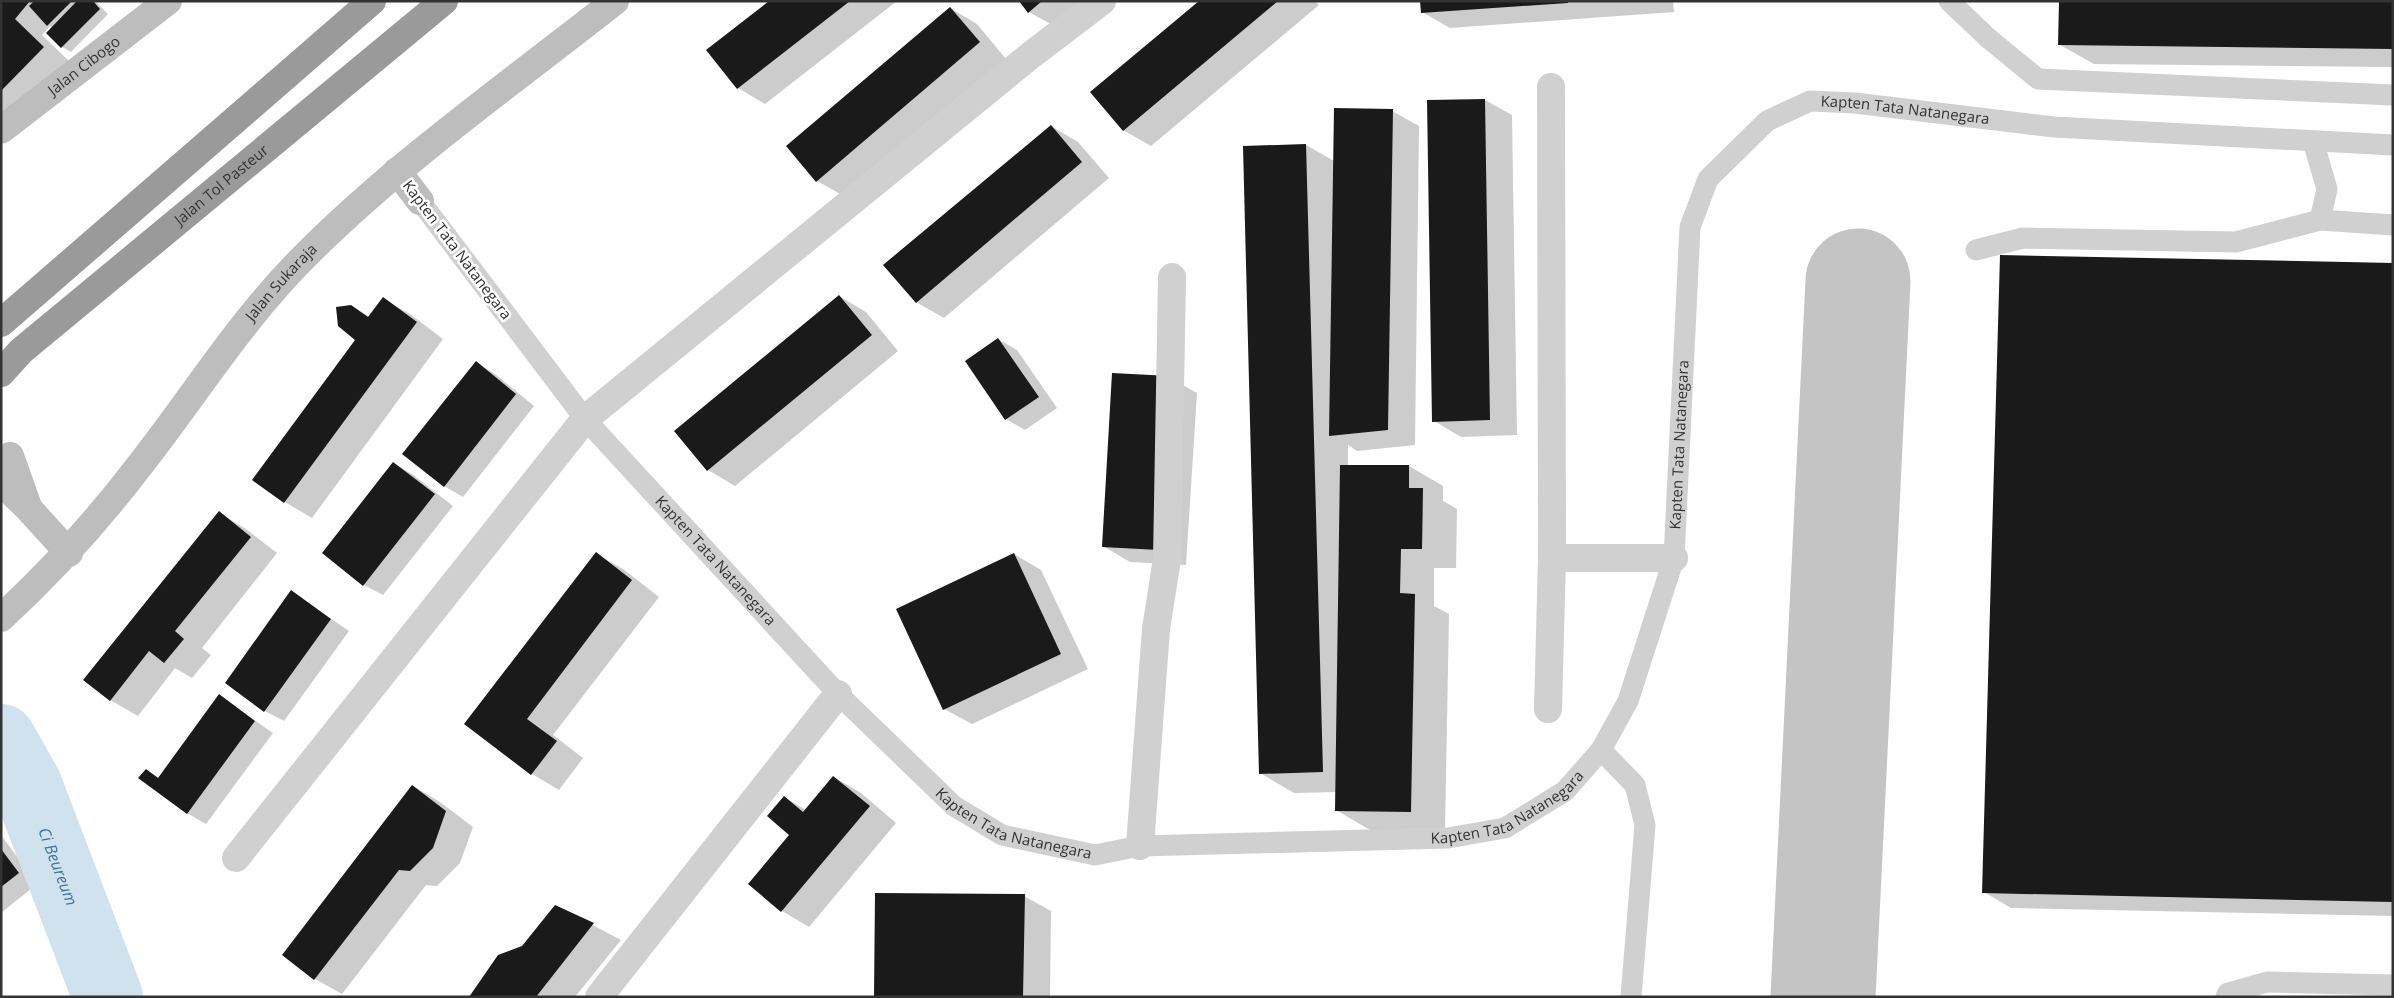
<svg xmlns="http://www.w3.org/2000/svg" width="2394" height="998" font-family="'Open Sans',sans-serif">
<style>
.shadow{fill:#0003}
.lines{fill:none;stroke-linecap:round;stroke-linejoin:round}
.river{stroke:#cfe2ee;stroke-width:70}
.taxiway{stroke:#c4c4c4;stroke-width:105}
.building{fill:#1a1a1a}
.lane{stroke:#d0d0d0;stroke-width:21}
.street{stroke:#d0d0d0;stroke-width:28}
.secondary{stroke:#bdbdbd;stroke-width:28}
.highway{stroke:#9a9a9a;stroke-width:28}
.labels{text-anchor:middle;stroke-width:5;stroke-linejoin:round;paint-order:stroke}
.street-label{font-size:15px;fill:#333;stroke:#fff}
.water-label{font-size:16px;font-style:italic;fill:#3f7597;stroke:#fff}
</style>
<rect width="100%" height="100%" fill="#fff"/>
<path class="shadow" d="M1 1H95L108 14 71 52 62 47 53 28 50 26 42 35 71 63 1 123Z
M771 1H897L765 104 738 88Z
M1021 1H1089L1056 27 1029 12Z
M1200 1H1315L1319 5 1151 146 1123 130Z
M1422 1H1673L1674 12 1450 28 1422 12Z
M2393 1V67L2094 64 2060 45Z
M950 8 977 24 1006 59 844 196 817 181Z
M1485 100 1512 115 1517 435 1461 437 1434 421Z
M1392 111 1419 126 1415 445 1357 451 1348 445V466H1409L1443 486V501L1457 509 1456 568H1434V606L1449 614 1445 831 1370 830 1336 810V792L1294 793 1260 773 1244 147 1306 145 1334 161Z
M1051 126 1078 142 1109 178 944 318 916 302Z
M2393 265V916L2011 908 1984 892Z
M839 296 866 312 898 351 735 486 708 470 676 431Z
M383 299 410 314 443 339 312 518 285 502 254 479 357 339 351 306 370 317Z
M998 339 1017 350 1057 408 1025 430 1006 419 966 361Z
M476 363 495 374 534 406 463 497 444 486Z
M1170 378 1197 393 1186 565 1130 562 1103 546Z
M393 463 412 474 453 506 383 595 364 585Z
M219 513 246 529 277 553 202 648 211 655 192 678 175 668 138 716 110 700Z
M596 554 623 569 659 597 553 735 583 758 559 790 532 774 466 724Z
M1014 554 1041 570 1088 669 972 724 944 709Z
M292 592 349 631 284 721 265 711Z
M220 696 273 733 206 824 187 813 146 770 159 778Z
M834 777 861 793 896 823 809 927 782 911 749 884 791 834 784 797 806 810Z
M413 786 440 802 473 827 460 863 437 886 426 885 342 994 315 979Z
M1 835 37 884 1 913Z
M1024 896 1051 911 1050 997H875Z
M556 906 621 940 575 997H471L523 948Z"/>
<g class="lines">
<path class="river" id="s1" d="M1 739 27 785 108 997"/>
<path class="taxiway" d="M1823 997 1858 281"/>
</g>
<path class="building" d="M1 1H30L15 19 44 47 1 91Z
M34 1H72L47 26 29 6Z
M77 1H93L100 9 61 48 46 33Z
M769 1H850L737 89 706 50Z
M1019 1H1042L1028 13Z
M1199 1H1278L1123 131 1090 92Z
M1420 1H1568V3L1421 13Z
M2059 1H2393V49L2058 45Z
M950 7 980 42 816 182 786 146Z
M1485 99 1490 420 1432 422 1427 100Z
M1334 108 1393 109 1388 430 1329 436Z
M1051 125 1082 162 916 303 883 265Z
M1306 144 1323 772 1259 774 1243 146Z
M2000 255 2393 263V902L1982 893Z
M839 295 872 335 707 471 674 431Z
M383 297 417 322 284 503 252 480 355 340 338 326 336 307 351 305 368 317Z
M998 338 1039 397 1005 420 965 361Z
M476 361 516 394 444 487 402 454Z
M1112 373 1170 376 1159 550 1102 547Z
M393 462 435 494 363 586 322 553Z
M1340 465H1409V488H1423L1422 549H1401L1400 593 1415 594 1411 812 1335 811Z
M219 511 251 537 175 631 184 639 164 663 149 651 110 701 83 680Z
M596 552 632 580 527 719 557 741 531 775 464 724Z
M1014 553 1061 654 943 710 896 609Z
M291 590 331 619 264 712 225 683Z
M219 694 255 721 187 814 138 778 146 769 158 778Z
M833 776 870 806 781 912 748 884 789 835 767 816 784 796 803 812Z
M412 785 446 811 433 848 410 871 399 870 314 980 282 955Z
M1 849 19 873 1 887Z
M875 893 1025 894 1023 997H874Z
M555 905 594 923 536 997H469L498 955 522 946Z"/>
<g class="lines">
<g class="lane">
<path d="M1949 1 1988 38 2038 79 2393 95"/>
<path id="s2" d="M420 201 585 419 838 694 954 806 1002 835 1095 855 1140 846 1448 838 1505 828 1565 791 1601 750 1628 701 1674 558 1690 227 1708 179 1767 121 1810 101 1855 103 2054 127 2393 145"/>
<path d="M2320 220 2393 225"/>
<path d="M1976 250 2023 238 2236 242 2320 220 2327 189 2313 141"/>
<path d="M1601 750 1635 785 1645 825 1631 997"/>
<path d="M2226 997 2228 993 2267 982 2393 985"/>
</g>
<path class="street" d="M1552 558H1674
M1548 709 1552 558 1551 87
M1140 846 1156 629 1167 559 1172 277
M236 858 585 419 1031 55 1102 1
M599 997 838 694"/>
<g class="secondary">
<path id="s3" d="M1 130 168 1"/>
<path d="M397 171 420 201"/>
<path d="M10 456 27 504"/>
<path d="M1 482 28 508 69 553"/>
<path id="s4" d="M1 618C52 571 98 520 140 465 195 395 242 318 306 255 400 161 511 83 615 1"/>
</g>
<g class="highway">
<path d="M1 323 372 1"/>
<path id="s5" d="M1 373 21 351 444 1"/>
</g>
</g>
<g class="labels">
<g class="street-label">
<text dy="5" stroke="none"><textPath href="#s3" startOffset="105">Jalan Cibogo</textPath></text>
<text dy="5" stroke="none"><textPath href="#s2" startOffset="2311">Kapten Tata Natanegara</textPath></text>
<text dy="5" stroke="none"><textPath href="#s5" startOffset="290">Jalan Tol Pasteur</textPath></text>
<text transform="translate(457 250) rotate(53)" y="5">Kapten Tata Natanegara</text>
<text dy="5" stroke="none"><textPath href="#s4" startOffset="438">Jalan Sukaraja</textPath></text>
<text dy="5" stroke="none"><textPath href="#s2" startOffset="1816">Kapten Tata Natanegara</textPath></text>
<text dy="5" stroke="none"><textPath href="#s2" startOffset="466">Kapten Tata Natanegara</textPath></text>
<text dy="5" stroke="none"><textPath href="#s2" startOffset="1381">Kapten Tata Natanegara</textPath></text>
<text dy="5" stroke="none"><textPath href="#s2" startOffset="871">Kapten Tata Natanegara</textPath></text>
</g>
<g class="water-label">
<text dy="6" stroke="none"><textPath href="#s1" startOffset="140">Ci Beureum</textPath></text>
</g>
</g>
<rect width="2394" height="998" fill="none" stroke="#333333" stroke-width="5"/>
</svg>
